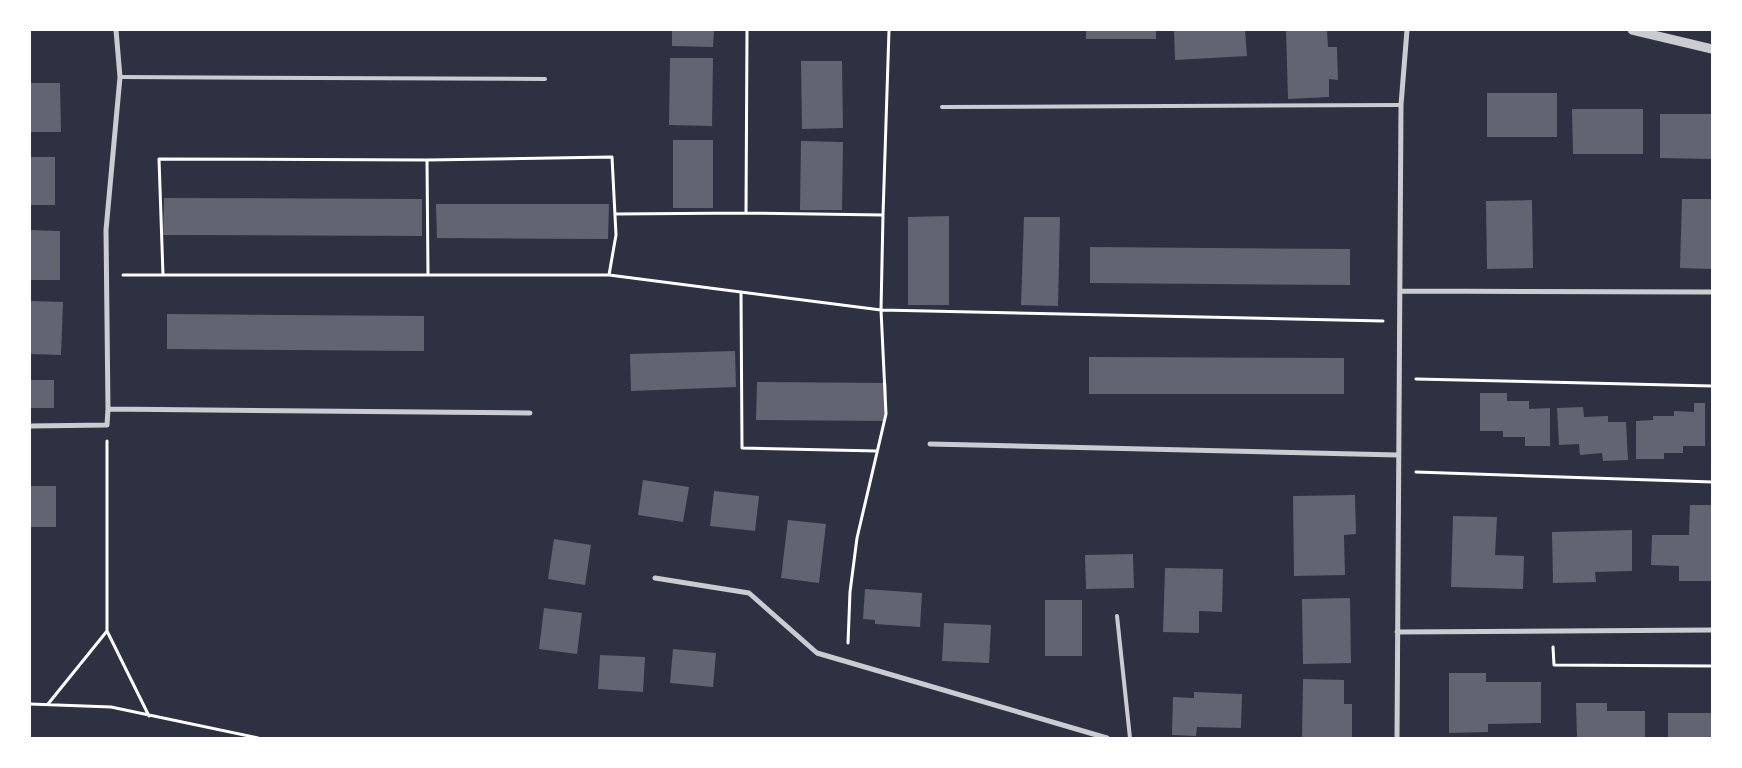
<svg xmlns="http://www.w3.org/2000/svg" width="1742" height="768" font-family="'Open Sans',sans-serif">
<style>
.building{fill:#626471}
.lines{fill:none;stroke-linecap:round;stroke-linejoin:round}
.path{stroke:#fff;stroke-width:3}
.service{stroke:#caccd0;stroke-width:4}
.minor{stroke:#caccd0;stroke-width:5}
.tertiary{stroke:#caccd0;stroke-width:9}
</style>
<rect width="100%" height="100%" fill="#2d3142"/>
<path class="building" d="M672 30H714L713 47 672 46Z
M1086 30H1156V39H1086Z
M1174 30H1245L1247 56 1175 60Z
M1286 30H1327L1328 47H1337L1338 80 1329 79V97L1288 99Z
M670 58H713L712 126 669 125Z
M801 61H842L843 128 802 129Z
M30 83H60L61 132H30Z
M1487 93H1557V137H1487Z
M1572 109H1643V154H1573Z
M1660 114H1712V159L1660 158Z
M673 140H713V208H673Z
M801 141 843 142 842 210H800Z
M30 157H55V205H30Z
M164 198 422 199V236L163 235Z
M1682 199H1712V269L1680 268Z
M1532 200 1533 268 1487 269 1486 201Z
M436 204H609L608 239 437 238Z
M949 216V305H908V217Z
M1024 217H1060L1058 306 1021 305Z
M30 230 60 231V280H30Z
M1090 247 1350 249V285L1090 283Z
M30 301 63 302 61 355 30 354Z
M167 314 424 316V351L167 349Z
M735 351 736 387 631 391 630 354Z
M1089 357 1344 358V394H1089Z
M30 380H54V408H30Z
M757 382 887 383 886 421 756 420Z
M1480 393H1507V401H1529V409L1550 408V446H1525V437H1503V431H1480Z
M1694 403H1705V446H1683V453H1664V459H1636V421L1653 420V416H1674V411L1694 412Z
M1583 407 1584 417 1608 416V422H1626L1628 460 1603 461 1602 453 1580 455 1579 444 1559 445 1557 408Z
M643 480 689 487 683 522 638 515Z
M30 486H56V527H30Z
M714 491 759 496 755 531 710 526Z
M1355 495 1356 534 1344 535 1345 575 1294 576 1293 496Z
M1690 505H1712V581H1679V566L1651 565 1652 535H1689Z
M1453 516 1497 517 1495 555 1524 556 1523 589 1451 587Z
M788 520 826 524 819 583 781 578Z
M1632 530V571L1595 572 1596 582 1553 583 1552 532Z
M554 539 591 545 585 585 548 579Z
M1133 554 1134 588 1086 589 1085 555Z
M1165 568 1223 569 1222 612 1199 611V633L1163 632Z
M865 589 922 593 920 627 875 624V620L863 619Z
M1350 598 1351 663 1303 664 1302 599Z
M1045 600H1082V656H1045Z
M544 608 582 613 577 654 539 649Z
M944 623 991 625 989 663 942 661Z
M673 649 716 653 713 687 670 683Z
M600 655 645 657 643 692 598 689Z
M1449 673H1486V682H1541V723L1488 724V732L1449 733Z
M1303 679 1344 680V704H1352V738H1302Z
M1194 692 1242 694 1241 728 1197 727 1196 736 1172 735 1173 697 1194 698Z
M1576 703H1607V711H1645V738H1577Z
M1668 713H1712V738H1668Z"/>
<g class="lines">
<path class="path" d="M427 160 428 275
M746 213 747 30
M883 215 889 30
M123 275H609L881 310 883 215 746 213 615 214
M163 275 159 159 427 160 612 157 616 235 609 275
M741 292 742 448 877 451
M1416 379 1712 386
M1416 472 1712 482
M107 631V441
M848 643 850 592 857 538 886 414 881 310 1383 321
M1553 647 1554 665 1712 666
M30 704 111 707 258 738
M48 704 107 631 149 716"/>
<path class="service" d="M120 77 545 79
M942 107 1401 105
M1117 616 1130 738"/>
<path class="minor" d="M1400 291 1712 292
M108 409 106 230 120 77 116 30
M30 426 107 425 108 409 530 413
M930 444 1398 455
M655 578 749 593 817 653 1107 738
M1397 632 1712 630
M1397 738 1401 105 1407 30"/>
<path class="tertiary" d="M1632 30 1712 49"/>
</g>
<rect width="1742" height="768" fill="none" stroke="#ffffff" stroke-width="62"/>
</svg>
